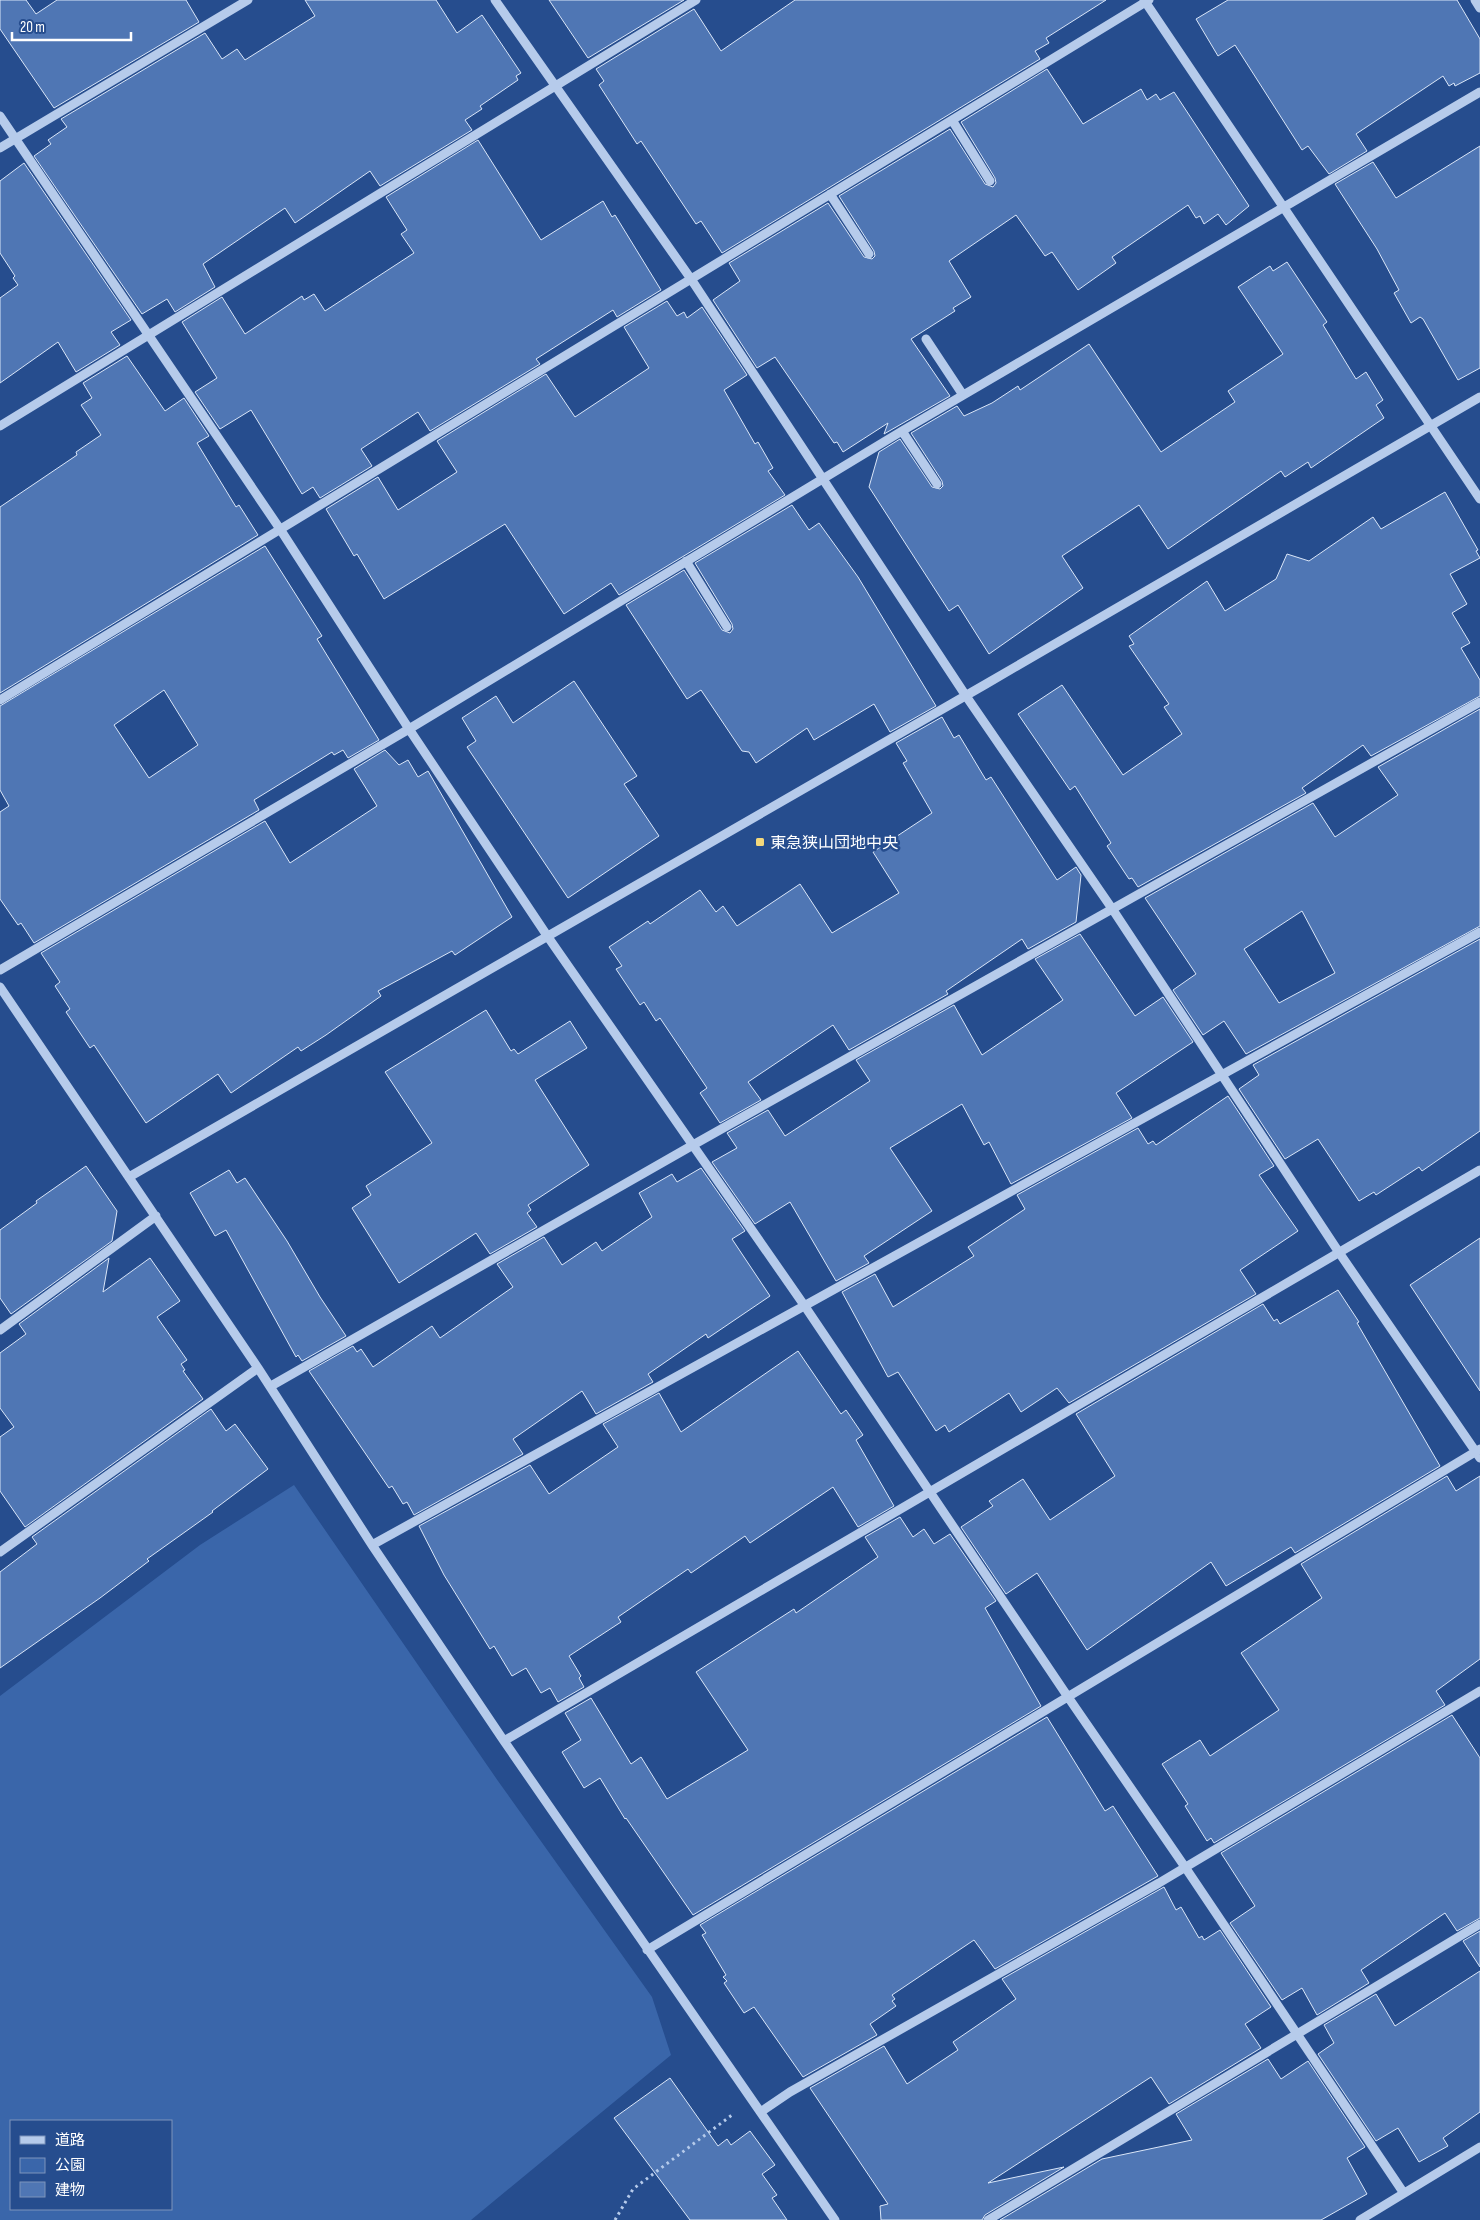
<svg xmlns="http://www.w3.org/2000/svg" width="1480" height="2220" font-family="'Sofia Sans Condensed','Noto Sans JP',sans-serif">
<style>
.green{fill:#3a66aa;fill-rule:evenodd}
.building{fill:#4f76b4;stroke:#dae6f8;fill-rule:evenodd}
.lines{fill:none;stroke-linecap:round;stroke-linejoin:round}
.path{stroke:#b6cbeb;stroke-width:3;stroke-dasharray:2.5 4;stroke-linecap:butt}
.minor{stroke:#b6cbeb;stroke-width:9}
.poi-dot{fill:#f4d87b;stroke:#264d8e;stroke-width:2}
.labels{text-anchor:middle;stroke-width:5;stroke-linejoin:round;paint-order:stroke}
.poi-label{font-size:16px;fill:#fff;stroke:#264d8e;text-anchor:start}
</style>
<rect width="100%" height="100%" fill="#264d8e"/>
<path class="green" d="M294 1485 498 1781 652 1997 671 2055 471 2220H0V1696L200 1545ZM11 2121H171V2209H11Z"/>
<path class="building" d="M0 0H26L36 14 57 0H186L199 22 54 108 0 29Z
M305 0H436L457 33 482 15 521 73 516 76 518 80 480 106 482 109 465 120 472 130 380 186 370 171 295 223 285 208 203 264 215 287 175 312 167 299 142 314 34 156 51 144 48 140 67 127 61 119 205 33 222 59 237 49 245 60 315 16Z
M549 0H684L588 58Z
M795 0H1106L1046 38 1049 43 1035 51 1040 59 722 253 701 221 696 224 641 141 637 144 599 85 604 81 596 69 694 9 721 51Z
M1228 0H1457L1480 39V73L1455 86 1454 83 1449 86 1443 76 1356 134 1367 151 1329 174 1308 146 1302 150 1235 45 1218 56 1196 19Z
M1047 69 1083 124 1141 89 1147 100 1156 94 1160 100 1174 92 1249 206 1226 225 1218 214 1204 224 1200 216 1196 218 1188 205 1112 257 1116 263 1078 290 1052 252 1045 256 1016 215 949 261 971 297 953 308 955 311 911 339 950 396 884 434 888 423 843 452 837 442 834 443 775 357 757 368 713 300 740 281 729 263 828 203 864 257 872 259 875 256 874 251 839 196 950 129 985 184 993 187 996 183 995 178 961 122Z
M478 140 541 240 603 201 612 217 615 215 661 290 617 317 613 310 536 359 540 364 430 431 418 412 361 449 372 466 320 498 313 487 302 494 251 410 220 429 195 392 217 378 182 322 222 297 245 334 302 296 304 300 314 294 325 311 414 253 401 234 407 230 386 197Z
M1480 146V368L1458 380 1423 319 1420 317 1411 323 1394 293 1399 290 1377 249 1335 184 1373 162 1396 198Z
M24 163 131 320 111 332 120 345 76 372 58 342 0 383V298L18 285 13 278 15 276 0 253V181Z
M1287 262 1327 322 1323 325 1356 379 1366 372 1383 400 1376 405 1384 418 1311 468 1308 462 1285 477 1281 471 1168 549 1139 505 1062 556 1083 588 989 654 958 605 949 611 869 487 879 452 900 439 932 487 940 489 943 486 942 481 911 433 957 406 964 416 992 403 1018 386 1020 390 1089 344 1161 452 1235 402 1228 391 1283 354 1238 287 1270 266 1273 271Z
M667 301 677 316 684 312 687 318 702 307 747 375 724 390 755 444 758 442 773 468 768 471 785 495 619 595 611 583 564 614 505 524 384 599 357 554 354 556 326 509 378 477 398 510 457 472 437 441 546 374 575 417 649 368 624 327Z
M127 356 165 411 184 398 209 436 197 443 236 507 239 505 258 535 0 693V507L77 455 76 452 101 435 81 405 92 398 83 383Z
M1445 492 1478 550 1476 551 1480 558 1450 574 1467 604 1452 613 1470 643 1461 648 1480 680V696L1371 756 1363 745 1302 788 1306 793 1138 887 1132 878 1129 879 1107 846 1111 843 1075 786 1070 790 1018 714 1062 685 1123 775 1182 734 1164 707 1169 704 1129 646 1134 644 1129 636 1207 581 1225 611 1276 579 1287 554 1309 561 1373 517 1381 529Z
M792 505 809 530 819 523 858 577 936 706 890 732 874 704 814 740 807 728 756 763 749 752 742 751 701 690 687 699 626 605 684 570 722 630 730 633 733 629 732 624 695 563Z
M265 546 322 636 317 639 379 740 348 758 343 750 334 755 332 752 254 800 259 810 34 943 21 923 18 925 0 899V812L9 806 0 790V706ZM164 690 198 745 149 778 114 725Z
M574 681 637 776 624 784 659 836 568 898 467 747 476 741 462 718 496 696 513 723Z
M1480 709V926L1246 1054 1224 1021 1203 1035 1173 990 1196 974 1145 898 1313 803 1335 837 1398 795 1378 767ZM1302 911 1335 973 1279 1003 1244 949Z
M942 717 954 738 959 735 986 780 991 777 1057 880 1076 867 1081 875 1076 922 1028 949 1022 939 946 991 948 994 849 1050 833 1025 748 1082 761 1100 720 1123 700 1093 707 1088 660 1018 656 1021 644 1002 640 1005 616 969 622 966 609 947 648 921 650 924 700 890 716 912 723 906 737 926 800 884 832 933 899 893 873 852 932 813 903 763 907 761 896 743Z
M385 750 399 765 408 760 418 777 428 771 512 917 455 955 452 951 378 991 381 996 326 1035 301 1051 298 1047 231 1093 218 1074 146 1123 94 1045 90 1048 66 1012 70 1009 55 986 60 982 41 953 265 821 290 863 377 806 354 769Z
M1080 934 1135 1016 1163 997 1193 1042 1116 1093 1132 1118 1011 1184 989 1142 984 1145 962 1104 890 1148 932 1211 864 1256 869 1263 836 1281 790 1202 755 1224 712 1162 737 1148 727 1133 768 1110 785 1136 870 1081 856 1060 954 1005 982 1055 1063 1000 1035 959Z
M1480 939V1131L1422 1171 1419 1167 1376 1195 1374 1192 1359 1201 1318 1139 1285 1159 1239 1089 1259 1075 1253 1065Z
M486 1010 511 1051 514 1049 518 1054 570 1021 587 1048 535 1080 589 1165 528 1205 531 1210 527 1213 537 1227 490 1254 476 1233 399 1283 352 1208 371 1195 366 1186 432 1143 385 1072Z
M1228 1096 1274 1166 1259 1175 1298 1231 1240 1270 1256 1294 1069 1403 1057 1388 1021 1412 1009 1393 949 1432 945 1425 936 1431 898 1372 888 1377 842 1292 875 1274 893 1307 974 1256 968 1247 1025 1209 1017 1195 1138 1128 1148 1144 1153 1141 1156 1145Z
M86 1166 117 1211 112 1241 11 1314 0 1298V1230L37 1203 36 1201Z
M701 1168 745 1231 732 1239 770 1296 708 1338 706 1334 648 1374 653 1382 596 1414 582 1391 513 1439 523 1454 414 1515 407 1502 403 1504 392 1486 389 1488 309 1371 353 1346 357 1352 361 1349 373 1367 432 1326 440 1338 513 1287 497 1264 544 1237 562 1265 596 1242 602 1251 652 1217 639 1193 672 1174 677 1182Z
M229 1170 237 1183 245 1178 287 1241 320 1297 346 1336 302 1361 298 1355 296 1357 226 1230 215 1236 190 1193Z
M1480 1238V1391L1410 1285Z
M109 1258 103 1292 150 1258 180 1301 157 1317 187 1360 181 1364 185 1370 183 1371 203 1399 25 1527 0 1491V1437L14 1427 0 1408V1353L26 1334 19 1324Z
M1338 1290 1359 1322 1357 1323 1440 1466 1295 1553 1291 1547 1226 1586 1211 1562 1087 1650 1037 1573 1006 1594 961 1527 993 1506 989 1501 1023 1479 1050 1520 1115 1476 1076 1414 1263 1304 1274 1321 1277 1319 1280 1324Z
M798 1351 841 1414 846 1410 863 1435 856 1440 894 1506 858 1527 833 1487 750 1543 745 1536 691 1573 688 1569 618 1617 621 1622 569 1656 581 1676 579 1678 584 1687 558 1702 550 1688 541 1693 526 1668 512 1676 494 1646 490 1649 444 1575 419 1526 530 1465 549 1494 618 1447 603 1424 659 1393 681 1432Z
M211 1409 226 1431 235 1424 268 1469 212 1511 213 1512 147 1559 149 1561 100 1598 0 1668V1572L37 1544 32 1537Z
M1447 1476 1456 1491 1480 1476V1659L1436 1691 1445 1705 1214 1843 1211 1838 1207 1841 1185 1806 1188 1804 1162 1764 1200 1740 1210 1756 1279 1710 1241 1653 1322 1598 1301 1564Z
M900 1517 913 1537 924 1529 934 1544 950 1534 996 1601 985 1608 1041 1706 693 1915 626 1818 625 1819 600 1778 584 1788 562 1752 581 1740 565 1713 591 1698 631 1764 641 1757 667 1799 748 1750 696 1672 794 1609 796 1613 878 1557 865 1537Z
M1452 1715 1480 1758V1918L1457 1931 1445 1913 1361 1970 1369 1983 1317 2015 1302 1988 1282 2000 1230 1923 1255 1906 1221 1853Z
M1047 1717 1105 1811 1113 1806 1158 1876 995 1969 974 1940 892 1995 895 1999 892 2001 896 2006 870 2024 877 2035 803 2077 754 2007 744 2013 724 1983 727 1981 723 1977 726 1975 702 1935 706 1933 700 1925Z
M1164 1887 1176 1910 1181 1907 1199 1938 1202 1936 1204 1940 1220 1930 1271 2007 1245 2024 1261 2048 1169 2104 1151 2077 988 2183 1064 2167 985 2215 982 2220H881L880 2206 888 2204 810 2088 884 2046 907 2084 958 2050 953 2042 1016 1999 1002 1979Z
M1480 1931V1967L1463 1941Z
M1480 1971V2112L1443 2138 1448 2146 1419 2162 1398 2128 1376 2141 1318 2054 1334 2043 1324 2025 1376 1994 1395 2026Z
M1268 2059 1281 2079 1308 2061 1365 2147 1347 2158 1367 2194 1321 2220H1000L1102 2159 1192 2140 1176 2114Z
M670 2078 718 2146 727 2139 731 2145 750 2131 775 2165 762 2174 777 2195 772 2198 787 2220H690L614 2118Z"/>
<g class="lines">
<path class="path" d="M615 2220 633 2189 732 2115"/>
<path class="minor" d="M495 0 691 279 966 696 1113 910 1338 1251 1480 1458
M1144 0 1480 499
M1475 0 1480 8
M0 116 280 529 409 729 548 937 804 1305 1068 1697 1185 1867 1403 2192
M952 120 990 181
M0 148 248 0
M830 194 869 254
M926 339 963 395
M0 426 696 0
M902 431 937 484
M686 561 727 627
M0 700 1149 0
M0 970 409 729 902 431 1480 92
M0 987 258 1368 372 1545 504 1741 835 2220
M129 1177 986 684 1480 397
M0 1330 156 1216
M271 1386 693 1145 1480 702
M372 1545 1480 932
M0 1552 258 1368
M504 1741 1480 1170
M647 1950 1480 1449
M762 2111 790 2092 1159 1883 1480 1691
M988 2220 1480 1924
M1360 2220 1480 2147"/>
</g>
<rect class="poi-dot" x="755" y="837" width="10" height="10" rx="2.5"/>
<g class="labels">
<g class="poi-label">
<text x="770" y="848">東急狭山団地中央</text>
</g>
</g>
<rect x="10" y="2120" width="162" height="90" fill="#264d8e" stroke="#7d94bb"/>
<rect x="20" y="2136" width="25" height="8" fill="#b6cbeb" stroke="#7d94bb"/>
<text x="55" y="2145" font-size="15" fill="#ffffff">道路</text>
<rect x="20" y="2158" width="25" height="15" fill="#3a66aa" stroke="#7d94bb"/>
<text x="55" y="2170" font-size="15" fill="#ffffff">公園</text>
<rect x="20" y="2182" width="25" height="15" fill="#4f76b4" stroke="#7d94bb"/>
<text x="55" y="2195" font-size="15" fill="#ffffff">建物</text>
<path d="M12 32v8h119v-8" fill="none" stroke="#ffffff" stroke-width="2.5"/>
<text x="20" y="32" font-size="15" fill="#ffffff" stroke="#264d8e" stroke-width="4" paint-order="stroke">20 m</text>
</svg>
